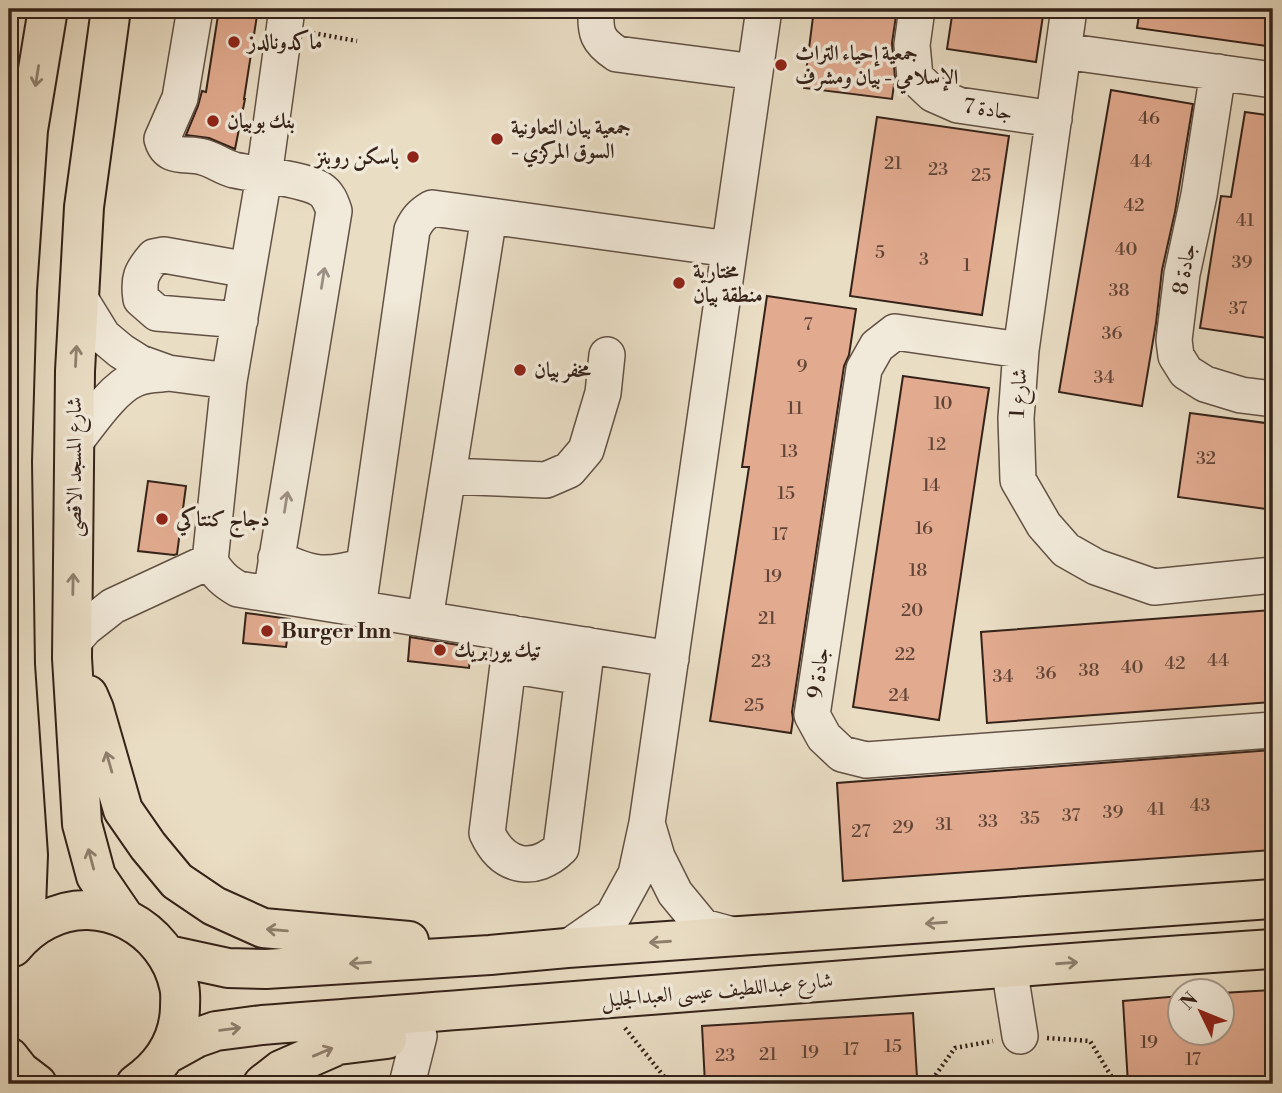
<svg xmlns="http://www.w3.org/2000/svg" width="1282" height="1093" font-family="'Libre Bodoni',Amiri,serif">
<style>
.building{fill:#e2ab90;stroke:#352219;stroke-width:2}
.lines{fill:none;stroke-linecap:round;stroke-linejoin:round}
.minor-casing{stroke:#625144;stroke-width:38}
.major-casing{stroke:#352219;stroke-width:42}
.path{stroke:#352219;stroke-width:4.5;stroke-dasharray:2 3.5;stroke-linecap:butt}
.minor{stroke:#f1e9d9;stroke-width:35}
.major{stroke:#e9ddc4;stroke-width:38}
.oneway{stroke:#8f806e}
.oneway2{stroke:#9c8f83}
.poi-dot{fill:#8f2418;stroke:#f1e9d9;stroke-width:2.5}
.labels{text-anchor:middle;stroke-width:7;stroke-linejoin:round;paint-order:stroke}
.number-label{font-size:18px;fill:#604437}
.poi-label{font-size:21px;font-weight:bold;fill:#352219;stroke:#f1e9d9;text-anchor:start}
.street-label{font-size:21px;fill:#352219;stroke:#f1e9d9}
</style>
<rect width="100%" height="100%" fill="#e9ddc4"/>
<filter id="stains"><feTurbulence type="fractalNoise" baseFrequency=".00286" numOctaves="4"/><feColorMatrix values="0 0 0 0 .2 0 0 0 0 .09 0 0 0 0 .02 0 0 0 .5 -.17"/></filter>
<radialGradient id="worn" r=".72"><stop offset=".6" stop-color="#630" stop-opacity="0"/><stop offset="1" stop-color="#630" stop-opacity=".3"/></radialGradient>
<path class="building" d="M219 9H258L244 99H245L235 149 209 138 186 135 198 106 202 91 206 92Z
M814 9H897L892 43 895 78 892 99 804 88Z
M953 9H1044L1036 62 947 49Z
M1140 9H1273V47L1137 28Z
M1111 90 1193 104 1175 212 1162 270 1156 323 1142 406 1059 392Z
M1245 112 1273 116V339L1200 328 1221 196 1231 197Z
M877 117 1009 136 982 315 850 296Z
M767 296 856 309 849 355 844 366 792 712 793 719 791 733 710 721 749 467H742Z
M903 376 989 388 939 720 853 707Z
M1190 413 1273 424V510L1178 497Z
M148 481 186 486 177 554 174 555 138 551Z
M1273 610V702L987 723 981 632Z
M246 613 290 619 286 647 243 643Z
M410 637 471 647 469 668 408 661Z
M1273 750V850L843 881 837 783Z
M1273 990V1082L1235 1084H1128L1123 1001 1180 996V1033H1222V993Z
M913 1013 917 1077 807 1084H705L702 1026Z"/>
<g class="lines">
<defs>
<path id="minor" d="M287 9 264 176 229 381 210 561C217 574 224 581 238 589L671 659
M596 9C595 33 597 41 617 54L755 72
M917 9 912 45 915 77 933 94 958 105 1054 119
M1069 9 1021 350 1016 418 1018 480 1044 525 1066 550 1096 567 1154 587 1273 575
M194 15 180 98 162 139C168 161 187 152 203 157 214 160 223 167 234 170 257 175 301 178 320 189 328 194 331 202 334 211L271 594
M1063 51 1273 80
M1218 72 1199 195 1182 274 1174 340 1176 356 1186 372 1205 384 1241 395 1273 399
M79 297 103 336 121 351 140 363 168 373 229 381
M240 320 157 313 141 299C138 279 141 272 154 257L164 255 248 270
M1021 350 895 332 877 346 864 369 812 715 824 737 842 754 866 760 1273 730
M75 442C90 423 113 388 135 379 145 374 157 375 168 373
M448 476 546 480 569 470 586 450 603 393 607 355
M276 558C313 576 326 577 364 566
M358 608 412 230C417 219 422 214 432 208L729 249
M425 619 489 216
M512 633 487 833C503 868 534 874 561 848L587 645
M73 642 85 628 113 606 210 561
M508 665 583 677
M647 823 657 857 675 893 703 927 740 937
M567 948 613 916 636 874 647 823 764 9
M1009 967 1020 1036
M407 1084 419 1036"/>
<path id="major" d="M111 9 84 207 75 371 72 658 82 824 96 876 124 917
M88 695 94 709 123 810 148 846 177 881 214 906 263 928 409 941
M25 933 28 855 15 665 12 461 17 290 28 130 48 9
M13 947C22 936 32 927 46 920 100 891 167 928 179 986 181 993 180 1001 180 1008 179 1041 162 1066 136 1084
M168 955 228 968 266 969 490 955 567 948 1273 899
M167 1054 196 1038 216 1031 262 1025C599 1000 936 971 1273 949
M9 1057 20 1071 37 1084
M263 1084 281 1070 338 1045 387 1039"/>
</defs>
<use href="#minor" class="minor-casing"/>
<use href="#major" class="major-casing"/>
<path class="path" d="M313 33 357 41
M625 1028 670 1084
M1047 1038 1090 1041 1116 1084
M929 1084 955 1048 993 1041"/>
<use href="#minor" class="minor"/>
<use href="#major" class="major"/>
</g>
<defs><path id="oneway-shaft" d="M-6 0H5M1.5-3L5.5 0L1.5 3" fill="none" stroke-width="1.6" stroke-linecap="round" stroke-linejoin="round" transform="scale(1.75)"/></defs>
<g class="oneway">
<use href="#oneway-shaft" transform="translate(37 76) rotate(99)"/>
<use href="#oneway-shaft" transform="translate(76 356) rotate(-87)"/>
<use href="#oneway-shaft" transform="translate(73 584) rotate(-89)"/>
<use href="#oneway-shaft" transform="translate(109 762) rotate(-106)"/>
<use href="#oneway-shaft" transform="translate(91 859) rotate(-105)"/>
<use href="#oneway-shaft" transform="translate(936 923) rotate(176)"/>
<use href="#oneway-shaft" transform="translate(277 930) rotate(-175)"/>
<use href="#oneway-shaft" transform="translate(660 942) rotate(176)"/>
<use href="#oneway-shaft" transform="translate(360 963) rotate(176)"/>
<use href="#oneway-shaft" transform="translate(1067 963) rotate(-4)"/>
<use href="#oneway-shaft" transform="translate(230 1029) rotate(-7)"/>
<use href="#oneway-shaft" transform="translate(323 1052) rotate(-23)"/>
</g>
<g class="oneway2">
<use href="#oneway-shaft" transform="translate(323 278) rotate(-81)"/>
<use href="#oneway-shaft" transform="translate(286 502) rotate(-81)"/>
</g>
<g class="poi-dot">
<circle cx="234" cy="42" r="7"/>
<circle cx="781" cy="65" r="7"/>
<circle cx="213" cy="121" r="7"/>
<circle cx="497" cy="139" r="7"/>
<circle cx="413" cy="157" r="7"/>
<circle cx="679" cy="283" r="7"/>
<circle cx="520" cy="370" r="7"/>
<circle cx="162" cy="519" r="7"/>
<circle cx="267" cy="631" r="7"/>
<circle cx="440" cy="650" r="7"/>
</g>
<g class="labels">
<g class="number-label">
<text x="1149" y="124">46</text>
<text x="1141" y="167">44</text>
<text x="893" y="169">21</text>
<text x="938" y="175">23</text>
<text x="981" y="181">25</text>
<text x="1134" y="211">42</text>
<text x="1245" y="226">41</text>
<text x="1126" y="255">40</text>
<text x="880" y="258">5</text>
<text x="924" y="265">3</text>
<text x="1242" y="268">39</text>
<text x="967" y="271">1</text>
<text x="1119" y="296">38</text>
<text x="1238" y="314">37</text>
<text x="808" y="330">7</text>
<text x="1112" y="339">36</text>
<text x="802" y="372">9</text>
<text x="1104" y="383">34</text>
<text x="943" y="409">10</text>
<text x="795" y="414">11</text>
<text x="937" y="450">12</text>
<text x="789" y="457">13</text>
<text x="1206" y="464">32</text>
<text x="931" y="491">14</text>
<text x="786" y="499">15</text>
<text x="924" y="534">16</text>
<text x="780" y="540">17</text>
<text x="918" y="576">18</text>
<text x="773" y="582">19</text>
<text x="912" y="616">20</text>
<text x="767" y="624">21</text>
<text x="905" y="660">22</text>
<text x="1218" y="666">44</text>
<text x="761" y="667">23</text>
<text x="1175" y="669">42</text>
<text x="1132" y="673">40</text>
<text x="1089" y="676">38</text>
<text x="1046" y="679">36</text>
<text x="1003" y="682">34</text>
<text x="899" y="701">24</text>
<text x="754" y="711">25</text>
<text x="1200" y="811">43</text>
<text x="1156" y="815">41</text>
<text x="1113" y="818">39</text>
<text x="1071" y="821">37</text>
<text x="1030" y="824">35</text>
<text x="988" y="827">33</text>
<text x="944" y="830">31</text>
<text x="903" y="833">29</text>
<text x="861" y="837">27</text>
<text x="1149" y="1048">19</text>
<text x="893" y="1052">15</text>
<text x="851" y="1055">17</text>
<text x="810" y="1058">19</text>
<text x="768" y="1060">21</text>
<text x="725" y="1061">23</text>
<text x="1193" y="1065">17</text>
</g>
<g class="poi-label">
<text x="248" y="49">ماكدونالدز</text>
<text x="795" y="60">جمعية إحياء التراث<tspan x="795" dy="24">الإسلامي - بيان ومشرف</tspan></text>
<text x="227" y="128">بنك بوبيان</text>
<text x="511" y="134">جمعية بيان التعاونية<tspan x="511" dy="24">- السوق المركزي</tspan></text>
<text x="399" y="164" text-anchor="end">باسكن روبنز</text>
<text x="693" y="278">مختارية<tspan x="693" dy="24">منطقة بيان</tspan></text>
<text x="534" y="377">مخفر بيان</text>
<text x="176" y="526">دجاج كنتاكي</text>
<text x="281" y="638">Burger Inn</text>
<text x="454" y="657">تيك يور بريك</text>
</g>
<g class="street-label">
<text transform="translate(988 109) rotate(9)" y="7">جادة 7</text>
<text transform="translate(1184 269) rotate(-80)" y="7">جادة 8</text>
<text transform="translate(1018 393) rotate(-87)" y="7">شارع 1</text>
<text transform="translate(74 467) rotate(-90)" y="7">شارع المسجد الاقصى</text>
<text transform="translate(818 673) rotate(-82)" y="7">جادة 9</text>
<text transform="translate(717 990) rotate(-5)" y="7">شارع عبداللطيف عيسى العبدالجليل</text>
</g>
</g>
<rect width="1282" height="1093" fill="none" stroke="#e9ddc4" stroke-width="35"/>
<rect x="10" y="10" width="1261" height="1072" fill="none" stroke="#352219" stroke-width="3.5"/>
<rect x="18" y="18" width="1247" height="1058" fill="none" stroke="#352219" stroke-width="2"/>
<g transform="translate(1201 1012) rotate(313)"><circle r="33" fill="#f1e9d9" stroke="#a6998c" stroke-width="2"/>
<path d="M0-5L12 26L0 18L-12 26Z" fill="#8f2418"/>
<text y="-10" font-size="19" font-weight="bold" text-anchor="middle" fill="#352219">N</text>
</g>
<rect width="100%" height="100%" filter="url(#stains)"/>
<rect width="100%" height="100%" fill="url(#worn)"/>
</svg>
